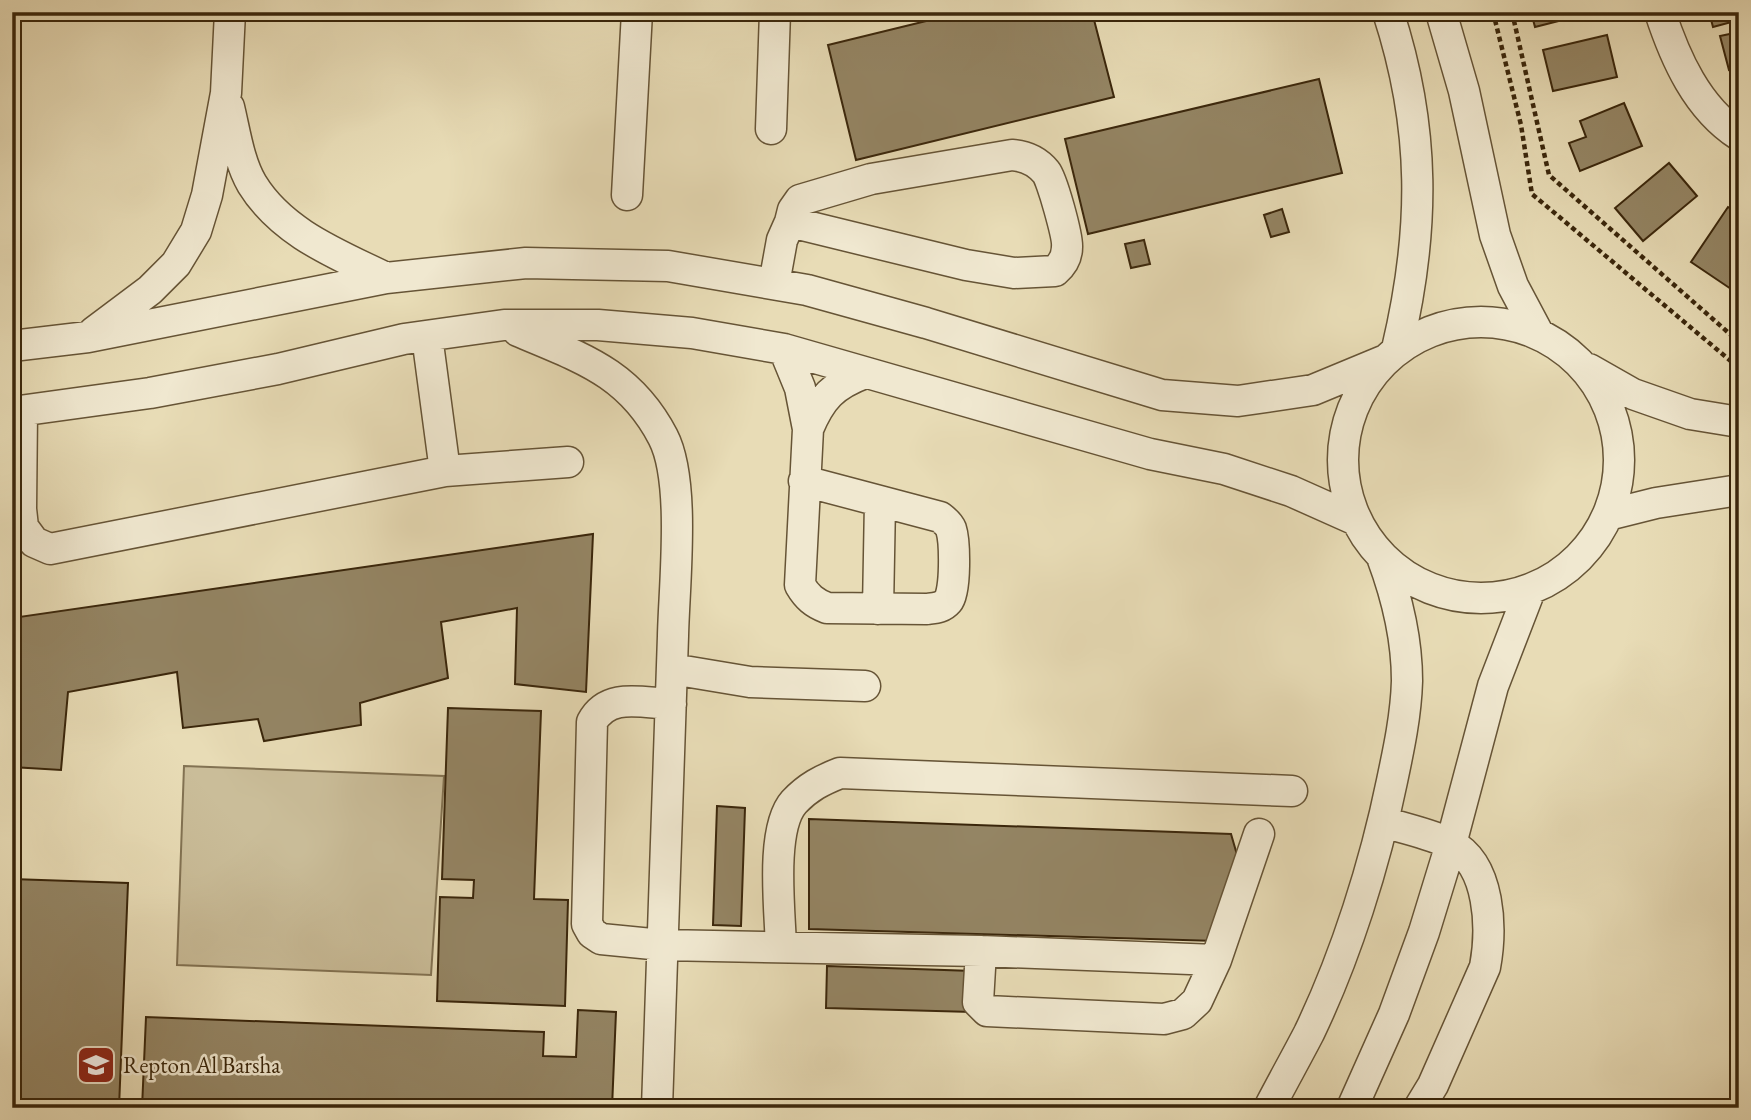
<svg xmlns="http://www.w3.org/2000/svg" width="1751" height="1120" font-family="'EB Garamond',serif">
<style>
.green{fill:#cabd99;stroke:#827252;stroke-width:2}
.building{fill:#948564;stroke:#3a260b;stroke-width:2}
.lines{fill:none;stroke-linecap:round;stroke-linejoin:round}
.minor-casing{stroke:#665436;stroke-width:33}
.path{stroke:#3a260b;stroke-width:4.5;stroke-dasharray:5 3.5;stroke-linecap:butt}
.minor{stroke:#f0e8d0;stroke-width:30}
.labels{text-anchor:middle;stroke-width:5;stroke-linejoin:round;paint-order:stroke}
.poi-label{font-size:23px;fill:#3a260b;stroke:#f0e8d0;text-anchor:start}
</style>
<rect width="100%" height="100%" fill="#e8dcb6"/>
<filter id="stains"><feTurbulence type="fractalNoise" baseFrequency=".00286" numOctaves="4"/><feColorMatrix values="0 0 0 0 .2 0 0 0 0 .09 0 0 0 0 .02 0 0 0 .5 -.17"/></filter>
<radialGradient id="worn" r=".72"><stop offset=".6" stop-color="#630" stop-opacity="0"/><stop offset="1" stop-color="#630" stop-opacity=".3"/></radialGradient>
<path class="green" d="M184 766 444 776 431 975 177 965Z"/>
<path class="building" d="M963 12H1092L1114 97 856 160 828 45Z
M1531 12H1594L1535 27Z
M1709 12H1739V20L1713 27Z
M1739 32V68L1729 70 1720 36Z
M1607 35 1617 77 1553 91 1543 50Z
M1319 79 1342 173 1088 234 1065 139Z
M1624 103 1642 146 1580 171 1569 143 1586 137 1580 121Z
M1669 163 1697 196 1643 241 1615 208Z
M1728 207 1739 214V278L1731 289 1691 262Z
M1282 209 1289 232 1271 237 1264 215Z
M1144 240 1150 264 1131 268 1125 244Z
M593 534 586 692 515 684 517 608 441 622 448 678 360 703 361 725 264 741 258 719 183 728 177 672 68 692 61 770 12 767V618Z
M448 708 541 711 534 899 568 900 565 1006 437 1001 440 897 473 898 474 880 442 879Z
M717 806 745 808 741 926 713 925Z
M809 819 1231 834 1242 872 1216 941 809 929Z
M12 879 128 883 119 1108H12Z
M827 966 973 971 972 1012 826 1008Z
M578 1010 616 1012 612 1108H142L146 1017 544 1032 543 1056 576 1057Z"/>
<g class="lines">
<defs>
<path id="minor" d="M1388 12C1426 128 1425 231 1397 349
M1441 12 1464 91 1495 235 1513 286 1538 333
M1660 12C1675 58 1697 108 1739 135
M229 107C235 132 239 162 252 184 282 233 337 254 386 278
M771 129 775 12
M627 195 637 12
M774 284 782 240 790 222 793 210 800 200 871 179 1012 155C1026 156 1037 161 1046 172 1052 179 1068 237 1067 247 1067 257 1062 265 1055 271L1014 273 966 265 790 222
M1343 460a138 138 0 1 1 276 0a138 138 0 1 1-276 0Z
M518 331C581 358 629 372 663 437 686 481 674 585 673 636 669 794 662 951 657 1108
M94 332 150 290 176 264 196 231 207 195 226 93 230 12
M427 336 445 471
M12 346 88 337 386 278 526 263 668 266 807 290 926 323 1162 395 1238 401 1313 390 1383 361
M784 349 800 388 808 429 800 585C807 597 814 603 827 608L927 609C935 608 942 608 948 601 956 592 955 541 951 529 949 524 944 520 940 517L804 481
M1589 369 1633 394 1690 414 1739 422
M22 411 21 509 23 527 34 542 50 549 445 471 568 462
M12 412 150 393 278 369 404 339 504 325H598L692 333 784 349 1150 454 1224 469 1291 491 1356 520
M808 429C821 398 833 385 865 373
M1608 515 1656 503 1739 490
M878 609 880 502
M672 669 750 682 865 686
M671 704C642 703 608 692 592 722L587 924 592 933 601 939 662 945 981 951 1216 960
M1384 822C1405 829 1431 834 1451 844 1491 865 1492 929 1485 967L1433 1085 1419 1108
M781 947C780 911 770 829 794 802 808 787 822 780 840 773L1292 791
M981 951 978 1002 987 1011 1164 1019 1183 1014 1197 1001 1216 960 1259 834
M1269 1108C1282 1083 1296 1058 1309 1033 1346 956 1375 864 1392 781 1399 748 1406 715 1407 681 1407 638 1397 597 1382 557
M1352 1108 1394 1014 1424 932 1451 844 1493 686 1530 590"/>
</defs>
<use href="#minor" class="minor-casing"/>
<path class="path" d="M1493 12 1521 125 1532 194 1739 368
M1512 12 1549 175 1739 342"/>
<use href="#minor" class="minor"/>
</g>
<defs>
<symbol id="school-square" viewBox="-11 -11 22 22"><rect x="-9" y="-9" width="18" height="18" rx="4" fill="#8f2418" stroke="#f0e8d0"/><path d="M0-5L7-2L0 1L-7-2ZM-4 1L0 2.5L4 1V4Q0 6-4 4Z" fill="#fff"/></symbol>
</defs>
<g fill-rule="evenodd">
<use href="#school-square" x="74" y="1043" width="44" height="44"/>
</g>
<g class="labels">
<g class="poi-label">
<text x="123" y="1073">Repton Al Barsha</text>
</g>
</g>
<rect width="1751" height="1120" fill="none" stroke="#e8dcb6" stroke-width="42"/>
<rect x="14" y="14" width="1723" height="1092" fill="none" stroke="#3a260b" stroke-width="3.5"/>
<rect x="21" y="21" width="1709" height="1078" fill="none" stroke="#3a260b" stroke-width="2"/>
<rect width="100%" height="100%" filter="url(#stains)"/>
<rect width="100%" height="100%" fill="url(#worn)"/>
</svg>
